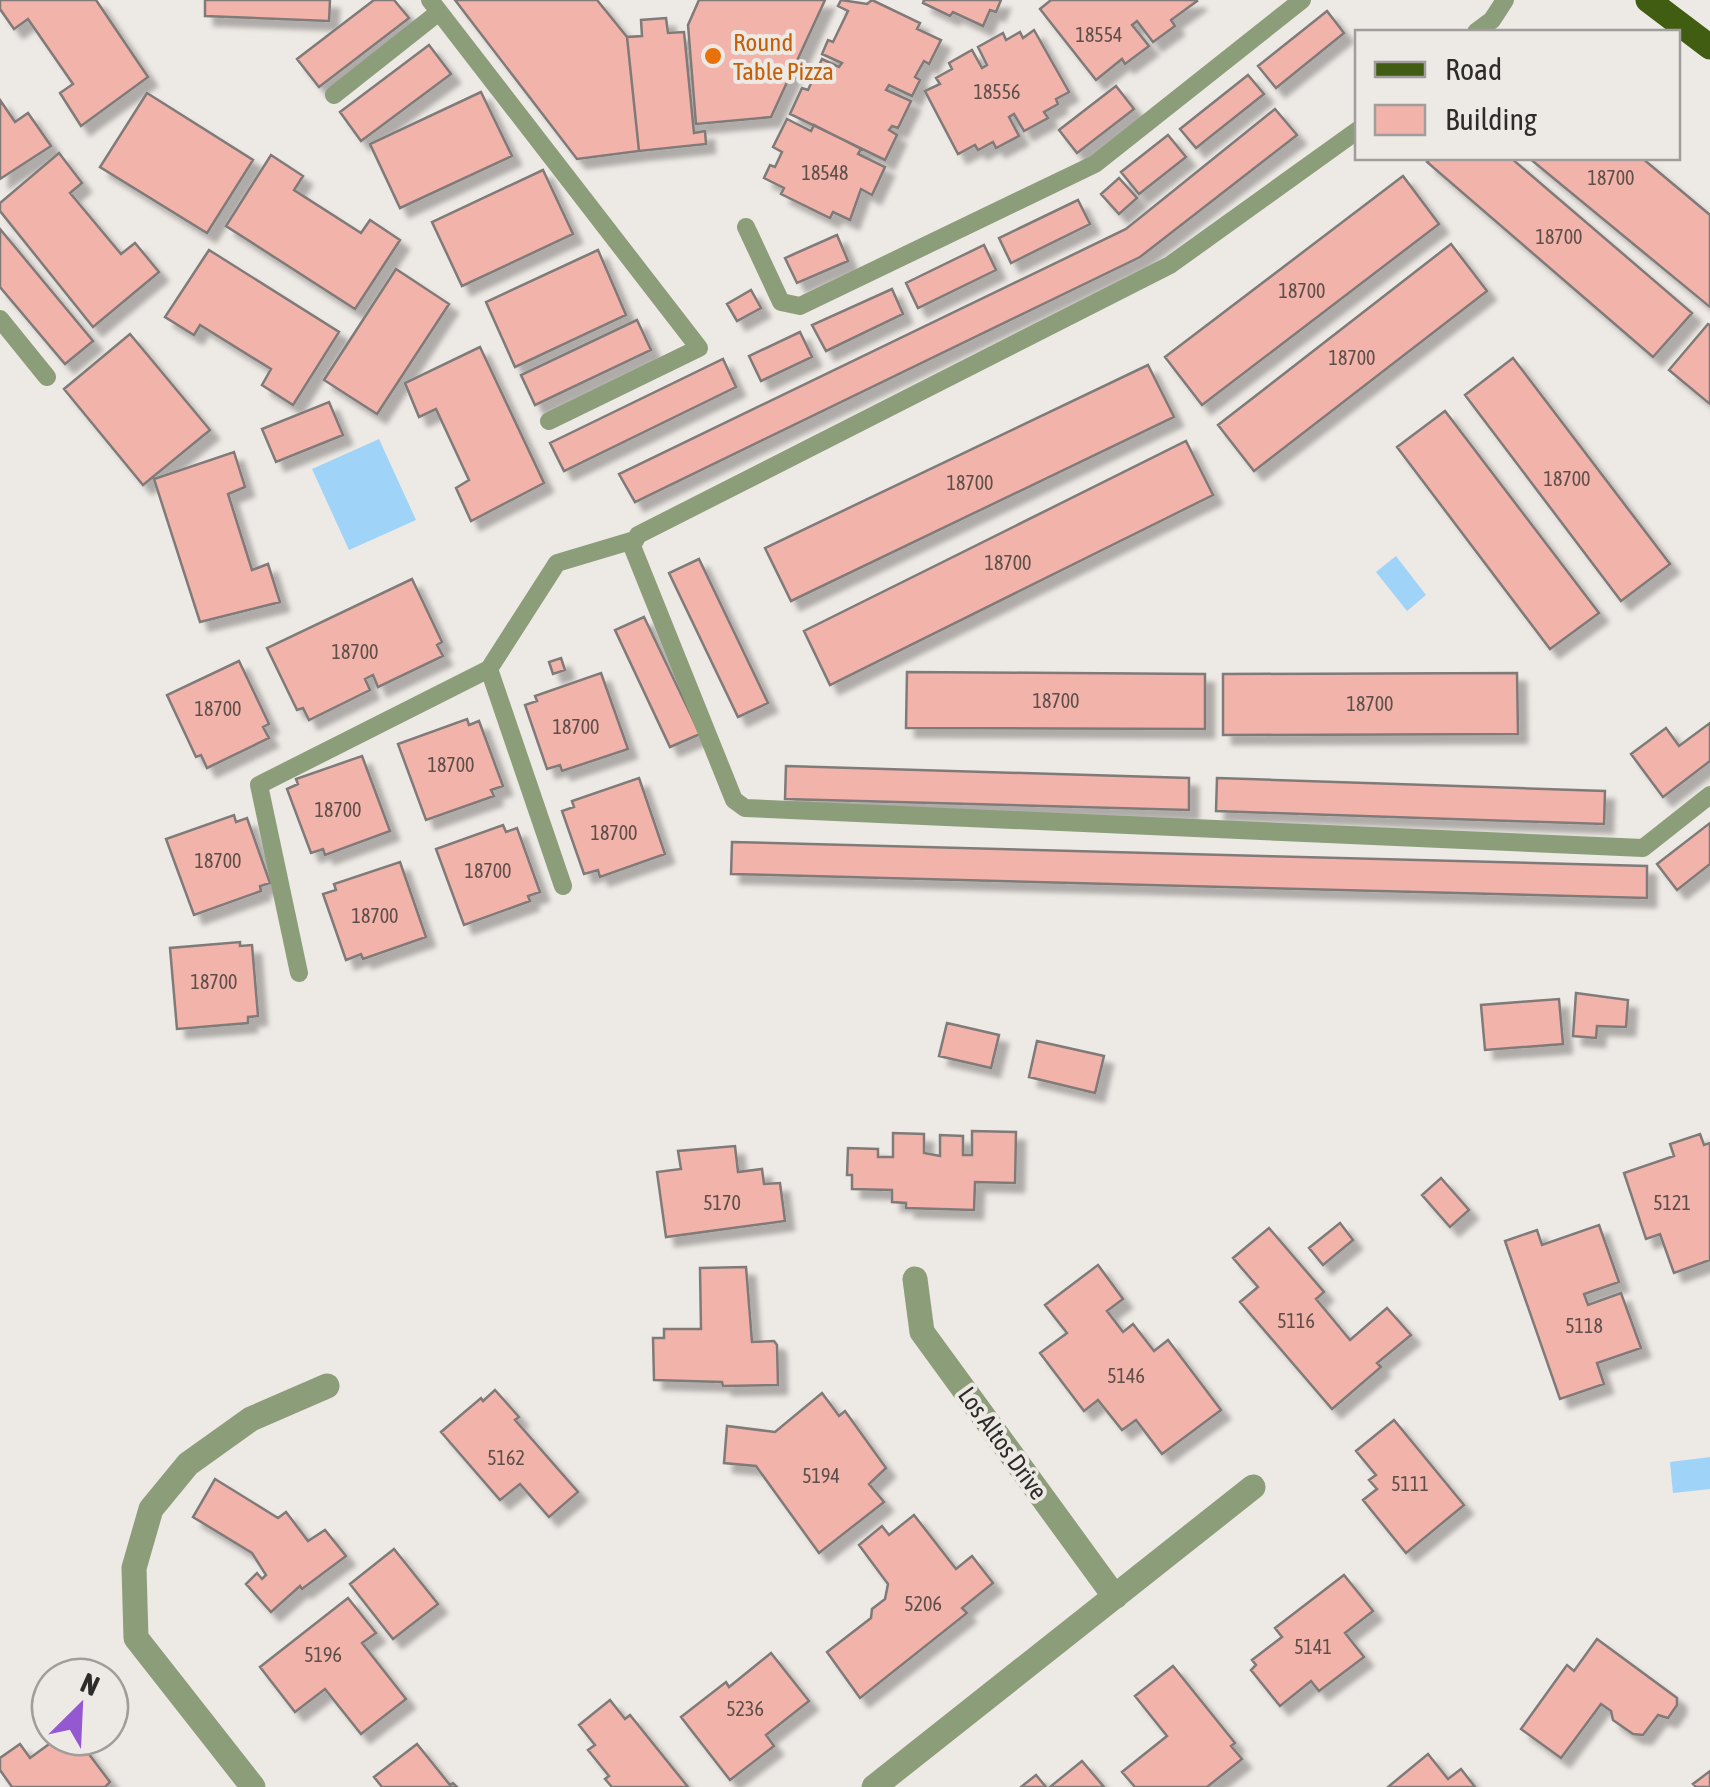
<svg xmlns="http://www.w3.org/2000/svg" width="1710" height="1787" font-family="'Asap Condensed',sans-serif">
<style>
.water{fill:#a0d3f8}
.building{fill:#f2b4aa;stroke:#807a79;stroke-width:2.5;filter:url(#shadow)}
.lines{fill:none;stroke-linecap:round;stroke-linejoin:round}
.service{stroke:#8c9d79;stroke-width:18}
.minor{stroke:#8c9d79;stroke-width:25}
.primary{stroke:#405d12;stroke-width:25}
.food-dot{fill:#e8710a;stroke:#ede9e5;stroke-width:4}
.labels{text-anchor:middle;stroke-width:8;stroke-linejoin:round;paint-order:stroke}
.number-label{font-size:20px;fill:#5e4e4a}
.food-label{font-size:25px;fill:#c56008;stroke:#ede9e5;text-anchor:start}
.street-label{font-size:25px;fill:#2d2c2a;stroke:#ede9e5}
</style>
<defs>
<filter id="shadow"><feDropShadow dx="9" dy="9" stdDeviation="2.5" flood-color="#0004"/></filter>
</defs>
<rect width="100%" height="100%" fill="#ede9e5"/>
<path class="water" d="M379 439 416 520 349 550 312 469Z
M1396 556 1426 595 1407 611 1376 572Z
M1710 1457V1489L1673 1493 1670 1462Z"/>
<path class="building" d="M0 0H96L148 77 81 126 60 93 73 84 28 19 14 29 0 9Z
M205 0H330L329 21 205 16Z
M374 0H394L409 18 319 87 297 59Z
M455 0H597L627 37 639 151 577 159Z
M699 0H825L771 117 696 124 688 25Z
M841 0 867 4 872 0 920 23 917 29 941 40 929 64 924 61 915 77 920 80 912 96 889 85 886 90 911 101 898 128 892 126 889 130 897 135 885 160 790 114 802 88 808 90 822 59 839 67 842 63 822 54 828 40 833 42 848 11 838 6Z
M924 0H1001L996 12 990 10 983 26 953 12 950 16 923 3Z
M1051 0H1196L1197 1 1171 20 1175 26 1153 42 1137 21 1132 25 1149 46 1125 64 1122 59 1096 80 1040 9Z
M1327 11 1344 33 1276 88 1258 66Z
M666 18 668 33 684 32 694 133 705 131 706 144 639 151 627 37 642 36 641 20Z
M1034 30 1069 92 1056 99 1058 104 1044 112 1048 118 1024 131 1014 114 1009 117 1019 136 996 148 993 142 978 150 975 145 958 154 925 91 940 84 936 78 952 69 949 63 972 50 982 68 987 65 978 47 1003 33 1006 40 1020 32 1023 38Z
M429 45 451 74 361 141 340 112Z
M1248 75 1264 94 1196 148 1180 129Z
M1116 86 1134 109 1077 153 1059 130Z
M481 92 512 156 400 208 370 144Z
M147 93 253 160 207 233 100 167Z
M0 100 15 122 28 113 51 146 0 179Z
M1275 109 1297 135 1140 257 635 502 619 474 1126 229Z
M787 119 811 131 814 125 861 149 858 154 885 167 872 195 861 189 850 220 833 212 830 218 781 194 784 188 764 178 770 165 775 167 782 152 773 147Z
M1168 135 1186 157 1139 194 1121 172Z
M59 153 82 183 70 193 121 254 135 243 159 272 93 327 0 211V203Z
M271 155 303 176 294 190 361 233 370 220 400 240 355 309 226 226Z
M1431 158H1511L1692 313 1653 357 1427 162Z
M1529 158H1642L1710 215V307Z
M543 170 573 234 462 286 432 222Z
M1403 176 1439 224 1202 405 1165 357Z
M1119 178 1137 198 1119 214 1101 194Z
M1078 200 1090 224 1011 263 999 238Z
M0 229 93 341 65 364 0 287Z
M837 235 848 261 797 283 785 258Z
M1451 244 1487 291 1254 471 1218 425Z
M984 245 996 270 918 308 906 283Z
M209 250 339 332 293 405 262 385 271 369 200 325 194 335 165 317Z
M598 250 626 315 515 367 486 302Z
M396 269 449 304 377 414 324 380Z
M892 289 903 314 826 351 812 325Z
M751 290 761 308 737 321 727 304Z
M637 320 651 350 535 405 521 375Z
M1708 324 1710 325V404L1669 370Z
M800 332 812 357 761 381 749 356Z
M130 334 210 430 143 485 64 389Z
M480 347 544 483 471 521 456 488 469 480 436 409 419 417 405 383Z
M1513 358 1670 564 1621 601 1465 395Z
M723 359 736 387 564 471 550 443Z
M1148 365 1174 417 791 601 765 548Z
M329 402 343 435 276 462 262 429Z
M1445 411 1599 613 1550 649 1397 447Z
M1186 441 1213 495 830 685 804 631Z
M234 452 245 487 228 494 252 570 268 564 280 602 200 622 154 479Z
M699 559 768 703 738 717 669 573Z
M412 579 442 642 437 645 443 656 378 687 373 675 365 679 370 690 309 720 303 708 297 710 267 648Z
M644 617 700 734 670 747 615 630Z
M561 658 565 670 553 674 549 662Z
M239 661 269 724 263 727 269 738 207 768 201 755 196 757 167 695Z
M907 672 1205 674V729L906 728Z
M601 673 628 749 562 771 560 765 547 769 525 705 537 701 535 696Z
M1517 673 1518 734 1223 735V674Z
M467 719 469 725 479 721 503 786 491 790 494 796 426 820 398 744Z
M1710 723V761L1663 797 1631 754 1666 728 1679 746Z
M362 756 390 831 325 855 323 849 311 853 287 789 298 784 296 779Z
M786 766 1189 778V810L785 799Z
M639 778 665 854 600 877 598 870 584 874 562 811 574 807 572 801Z
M1217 778 1605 791 1604 824 1216 811Z
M234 815 236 822 247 818 270 883 260 886 261 891 194 915 166 839Z
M1710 823V864L1677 890 1657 864Z
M503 825 506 832 517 828 540 892 528 896 530 901 464 925 436 849Z
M732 842 1647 866V898L731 874Z
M400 862 426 937 363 959 361 954 346 960 323 894 336 890 334 884Z
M240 942V946L252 945 258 1016 248 1017V1023L177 1029 170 948Z
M1576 993 1628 1000 1626 1027 1597 1026 1596 1038 1573 1036Z
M1559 999 1563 1044 1485 1050 1481 1005Z
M947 1023 999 1035 991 1068 939 1056Z
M1037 1041 1104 1056 1095 1093 1029 1077Z
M972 1131 1016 1132 1015 1183 975 1182 974 1210 906 1208V1203L892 1202V1190L852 1189V1175H847L848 1148 878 1149V1157H893V1133L924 1134V1153L940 1156V1135L963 1136V1155H972Z
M1700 1134 1704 1145 1710 1143V1260L1674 1273 1660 1234 1646 1239 1624 1173 1674 1156 1670 1144Z
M735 1146 738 1172 762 1169 764 1184 780 1183 785 1221 666 1237 657 1172 681 1169 678 1151Z
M1441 1178 1469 1210 1450 1227 1422 1195Z
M1340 1223 1353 1240 1323 1265 1309 1248Z
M1599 1225 1619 1282 1584 1294 1588 1305 1621 1293 1641 1348 1597 1363 1604 1384 1560 1399 1505 1241 1537 1230 1542 1245Z
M1269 1228 1324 1292 1316 1299 1350 1340 1387 1308 1411 1335 1377 1363 1381 1367 1332 1409 1240 1302 1258 1287 1233 1258Z
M1098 1265 1123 1299 1107 1311 1123 1332 1133 1324 1154 1351 1168 1340 1221 1410 1162 1454 1136 1420 1122 1430 1098 1400 1084 1411 1040 1353 1067 1333 1045 1305Z
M746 1267 752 1342 774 1341 777 1345 778 1385 723 1386 722 1382 654 1380 653 1338H664V1329H701L700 1268Z
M495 1390 519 1417 515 1420 578 1492 549 1517 520 1484 500 1500 441 1432 481 1398 483 1401Z
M822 1393 839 1416 845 1411 886 1468 869 1484 884 1502 819 1553 756 1466 724 1463 727 1426 775 1432Z
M1394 1420 1464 1505 1406 1553 1363 1500 1377 1489 1369 1480 1376 1475 1356 1451Z
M215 1479 278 1518 286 1512 308 1541 325 1530 346 1556 302 1589 300 1586 271 1612 246 1584 257 1573 262 1579 266 1575 252 1553 193 1517Z
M914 1515 956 1569 972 1556 993 1583 962 1608 967 1613 860 1698 827 1652 871 1618 872 1609 885 1599 888 1584 859 1545 882 1526 889 1535Z
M394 1549 438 1604 393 1639 350 1584Z
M1344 1575 1373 1611 1345 1633 1364 1657 1319 1691 1311 1681 1280 1706 1251 1670 1256 1665 1252 1660 1282 1637 1275 1628Z
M348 1598 376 1633 362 1643 406 1699 361 1734 325 1689 295 1712 260 1667Z
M1597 1639 1677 1698V1705L1668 1718 1658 1715 1643 1735 1633 1734 1613 1720 1611 1711 1601 1704 1561 1758 1521 1729 1567 1665 1574 1671Z
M771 1653 809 1701 766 1735 774 1746 730 1780 681 1717 726 1682 729 1687Z
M1173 1666 1235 1743 1231 1746 1242 1759 1207 1787H1135L1122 1772 1167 1736 1135 1696Z
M610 1700 625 1719 630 1715 688 1787H612L605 1779 609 1776 588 1750 595 1745 579 1725Z
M56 1739 65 1751 79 1741 110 1782 105 1787H12L0 1770V1758L20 1744 30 1758Z
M417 1744 450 1785 453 1783 457 1787H382L374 1777Z
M1428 1754 1448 1779 1461 1769 1475 1787H1388Z
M1082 1761 1104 1787H1050Z
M1710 1771V1787H1696L1693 1784Z
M1036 1775 1046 1787H1021Z"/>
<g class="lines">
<path class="service" d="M430 0 699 348 549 421
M1476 32 1492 20 1505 0
M334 95 439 12
M1358 130 1170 265 638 535 632 546 734 800 745 808 1643 848 1710 795
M746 227 781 302 800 306 1095 164 1302 0
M0 319 47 377
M489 669 557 563 634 540
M299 973 259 785 489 669 563 886"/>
<path class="minor" d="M915 1279 922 1332 1115 1597
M253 1787 136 1638 134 1568 151 1509 188 1464 251 1419 327 1386
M874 1787 1253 1487"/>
<path class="primary" d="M1648 0 1710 47"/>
</g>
<circle class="food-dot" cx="713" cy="56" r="10"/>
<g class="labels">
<g class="number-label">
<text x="1099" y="42">18554</text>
<text x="997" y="99">18556</text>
<text x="825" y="180">18548</text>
<text x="1611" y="185">18700</text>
<text x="1559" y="244">18700</text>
<text x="1302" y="298">18700</text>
<text x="1352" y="365">18700</text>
<text x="1567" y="486">18700</text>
<text x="970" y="490">18700</text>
<text x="1008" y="570">18700</text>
<text x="355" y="659">18700</text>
<text x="1056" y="708">18700</text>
<text x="1370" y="711">18700</text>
<text x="218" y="716">18700</text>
<text x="576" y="734">18700</text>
<text x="451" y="772">18700</text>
<text x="338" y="817">18700</text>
<text x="614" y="840">18700</text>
<text x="218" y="868">18700</text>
<text x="488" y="878">18700</text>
<text x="375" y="923">18700</text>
<text x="214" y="989">18700</text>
<text x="722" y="1210">5170</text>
<text x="1672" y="1210">5121</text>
<text x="1296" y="1328">5116</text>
<text x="1584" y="1333">5118</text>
<text x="1126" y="1383">5146</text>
<text x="506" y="1465">5162</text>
<text x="821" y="1483">5194</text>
<text x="1410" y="1491">5111</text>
<text x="923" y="1611">5206</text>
<text x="1313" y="1654">5141</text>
<text x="323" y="1662">5196</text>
<text x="745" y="1716">5236</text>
</g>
<g class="food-label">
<text x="733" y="51">Round<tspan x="733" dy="29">Table Pizza</tspan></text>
</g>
<g class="street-label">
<text transform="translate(1003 1443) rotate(54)" y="9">Los Altos Drive</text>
</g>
</g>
<rect x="1355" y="30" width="325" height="130" fill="#ede9e5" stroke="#a09d9a" stroke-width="2.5"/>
<rect x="1375" y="62" width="50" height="15" fill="#405d12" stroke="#a09d9a" stroke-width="2.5"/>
<text x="1445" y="80" font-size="30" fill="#2d2c2a">Road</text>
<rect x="1375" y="105" width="50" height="30" fill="#f2b4aa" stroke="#a09d9a" stroke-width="2.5"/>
<text x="1445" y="130" font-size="30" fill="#2d2c2a">Building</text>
<g transform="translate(80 1707) rotate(24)"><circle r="48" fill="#ede9e5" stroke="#a09d9a" stroke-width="2.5"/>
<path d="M0-8L18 38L0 25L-18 38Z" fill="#9459d0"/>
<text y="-15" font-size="28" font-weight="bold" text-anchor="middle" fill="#2d2c2a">N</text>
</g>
</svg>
